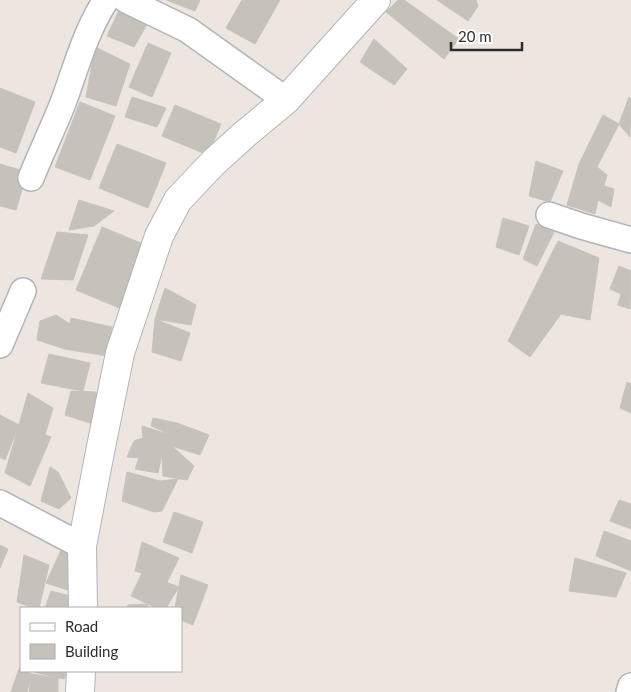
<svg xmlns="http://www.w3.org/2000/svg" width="631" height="692" font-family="Lato,sans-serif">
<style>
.building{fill:#c6c1bb;stroke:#c9c2ba}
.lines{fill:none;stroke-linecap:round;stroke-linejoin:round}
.minor-casing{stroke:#b0b4bc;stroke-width:28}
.tertiary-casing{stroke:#b0b4bc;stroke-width:30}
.minor{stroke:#fff;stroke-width:25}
.tertiary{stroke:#fff;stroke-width:28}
</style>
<rect width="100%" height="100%" fill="#ede6e0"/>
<path class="building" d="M166 0H200L195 11Z
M242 0H280L255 44 226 28Z
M398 0H404L459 39 444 59 386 12Z
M437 0H476L478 6 468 21Z
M120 8 149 21 134 47 107 36Z
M374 39 407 69 394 85 360 62Z
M148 43 171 53 152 97 129 87Z
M95 47 130 64 116 106 86 97Z
M0 88 35 102 16 153 0 147Z
M132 97 166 108 157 127 125 117Z
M629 97 631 99 630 137 619 124Z
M80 102 115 116 90 180 55 167Z
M175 105 221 124 208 155 162 136Z
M603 115 619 124 597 167 579 164Z
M117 144 166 163 148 208 99 188Z
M536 161 563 171 550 202 529 196Z
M0 164 27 172 16 210 0 206Z
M579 164 597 167 607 175 604 186 614 189 611 207 598 200 595 214 567 205Z
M79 200 114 211 94 226 69 230Z
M503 218 529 226 519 255 496 247Z
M536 224 554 232 537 266 523 259Z
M102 227 148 246 122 309 76 290Z
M57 232 88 235 73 280 41 279Z
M558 241 599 258 590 320 561 314 530 357 508 341Z
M619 266 631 271 630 309 618 305 621 294 610 289Z
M165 288 196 305 191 325 155 319Z
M56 315 70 324 65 349 37 340 40 321Z
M71 318 112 327 107 356 65 349Z
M155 319 190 333 181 361 152 352Z
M49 354 90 363 83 391 41 383Z
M627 382 631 384V413L620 408Z
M71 391 95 392 104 397 96 425 65 415Z
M28 393 53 408 45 435 19 425Z
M0 415 19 425 5 460 0 457Z
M153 418 177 423 174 436 151 426Z
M177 423 209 435 200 455 172 446Z
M19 425 51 437 30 486 5 473Z
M142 426 174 436 172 446 162 454 158 473 135 469 139 458 127 457 134 441 143 438Z
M172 446 194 466 187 480 163 476 162 454Z
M50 467 58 472 71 498 59 509 41 501Z
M127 472 160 481 154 512 122 501Z
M178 479 162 511 154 512 160 481Z
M619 500 631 504V529L610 521Z
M174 512 203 522 192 553 163 542Z
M604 531 631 541V571L596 556Z
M142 542 179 558 167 582 135 571Z
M0 545 8 549 0 568Z
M62 548 79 557 68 590 46 583Z
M24 555 49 565 39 608H33L17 602Z
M575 558 626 573 616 597 569 591Z
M142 573 179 587 166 608H157L131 596Z
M181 575 208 585 193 625 181 620V608H175Z
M51 591 78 598 75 608H45Z
M147 604 149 608H127L128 605Z
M19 669 32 674 27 692H11Z
M34 671H67L64 679 34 672Z
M32 674 58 678V692H29Z"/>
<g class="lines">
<defs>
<path id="minor" d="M126 0 188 30 286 100
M31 178C41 153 53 128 63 103 76 68 85 32 106 0
M549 215 581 226 631 240
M0 345 23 291
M0 503 82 546
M629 692 631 686"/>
<path id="tertiary" d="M83 608 82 546 99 457 120 353 159 236 178 200 214 162 245 134 286 100 376 0
M80 692 81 671"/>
</defs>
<use href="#minor" class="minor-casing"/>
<use href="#tertiary" class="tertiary-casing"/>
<use href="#minor" class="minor"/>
<use href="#tertiary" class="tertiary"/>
</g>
<rect x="20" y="607" width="162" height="65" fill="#ffffff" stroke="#ababab"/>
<rect x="30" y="623" width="25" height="8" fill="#ffffff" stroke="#ababab"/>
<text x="65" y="632" font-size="15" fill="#2d2d2d">Road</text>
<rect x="30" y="644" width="25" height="15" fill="#c6c1bb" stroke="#ababab"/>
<text x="65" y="657" font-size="15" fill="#2d2d2d">Building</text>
<path d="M451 42v8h71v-8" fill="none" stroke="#2d2d2d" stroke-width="2.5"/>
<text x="458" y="42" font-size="15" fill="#2d2d2d" stroke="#ffffff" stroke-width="4" paint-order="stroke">20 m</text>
</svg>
